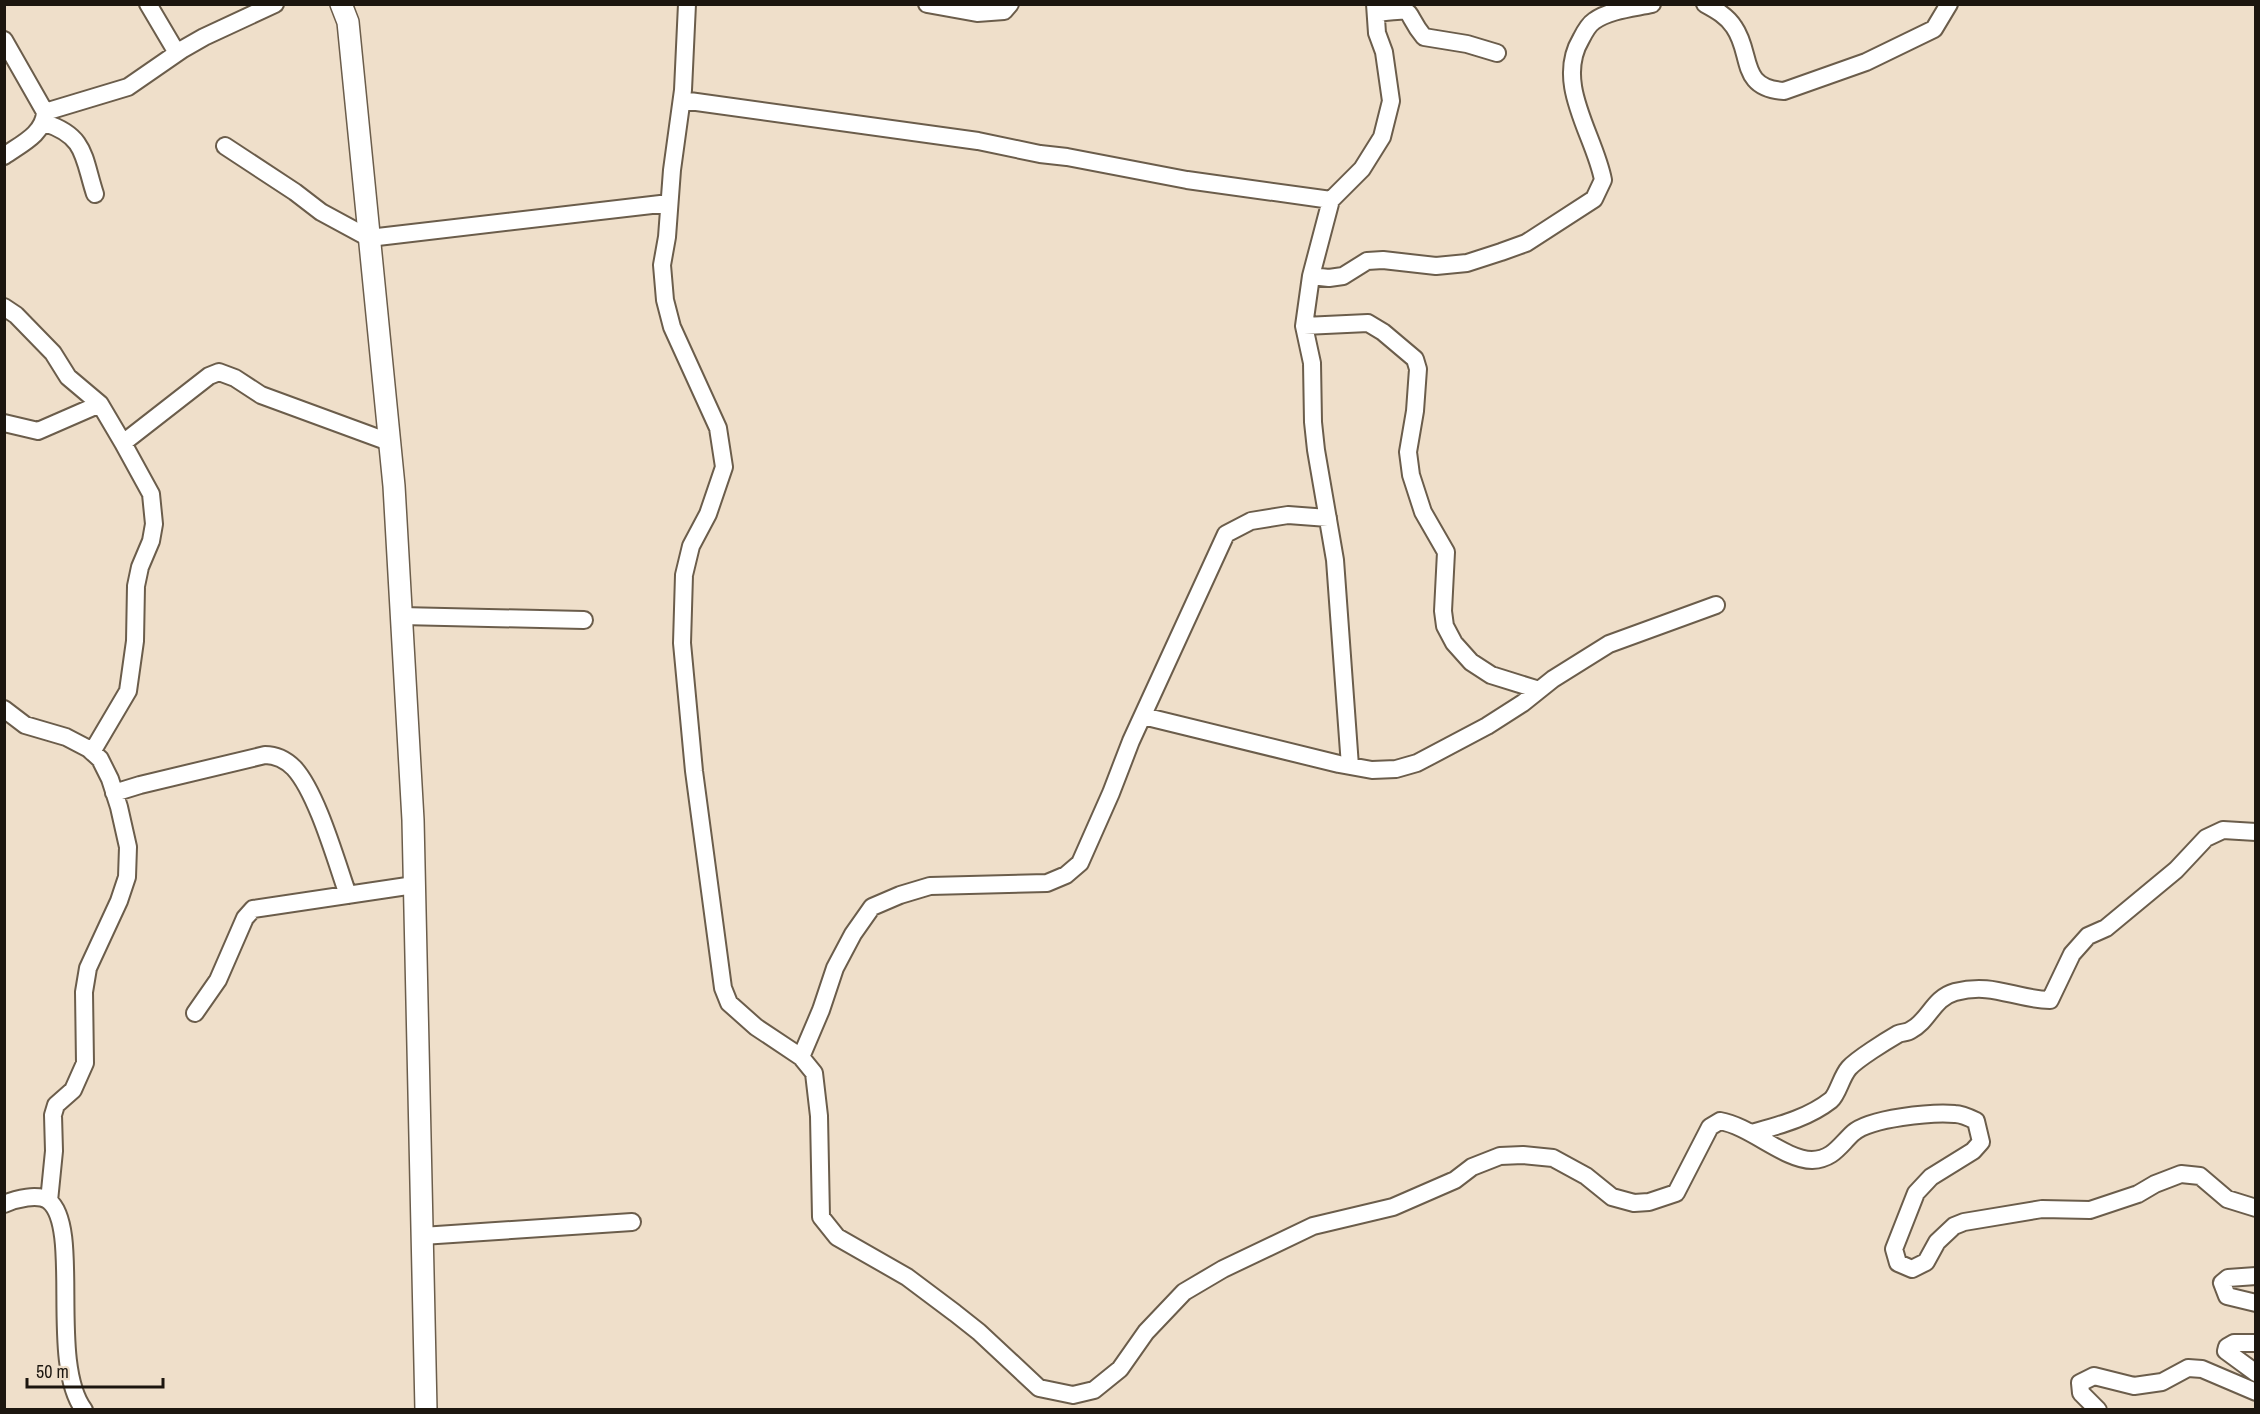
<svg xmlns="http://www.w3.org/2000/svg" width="2260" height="1414" font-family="'Archivo Narrow',sans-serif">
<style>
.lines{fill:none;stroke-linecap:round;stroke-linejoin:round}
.minor-casing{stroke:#6b5d4b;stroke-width:20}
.tertiary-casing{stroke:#6b5d4b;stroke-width:24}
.minor{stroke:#fff;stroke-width:16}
.tertiary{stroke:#fff;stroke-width:21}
</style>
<rect width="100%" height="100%" fill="#efdfca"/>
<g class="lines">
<defs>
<path id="minor" d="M148 4 177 53
M687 4 683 90 672 170 667 237 662 265 665 300 672 327 718 428 724 467 708 514 691 546 684 575 682 643 694 771 723 988 729 1003 756 1027 801 1057 814 1073 819 1116 821 1217 837 1237 907 1277 955 1313 979 1332 1039 1388 1073 1395 1094 1390 1120 1369 1146 1332 1184 1292 1223 1269 1313 1226 1393 1207 1455 1180 1472 1167 1500 1156 1523 1155 1553 1158 1586 1176 1612 1197 1634 1203 1649 1202 1676 1193 1710 1127 1720 1121C1750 1126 1785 1160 1812 1160 1833 1159 1839 1146 1853 1133 1870 1118 1932 1112 1955 1114 1962 1114 1970 1118 1976 1121L1981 1142 1973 1151 1931 1177 1916 1193 1894 1249 1898 1263 1912 1269 1926 1262 1937 1242 1954 1226 1964 1222 2042 1209 2090 1210 2138 1194 2155 1184 2181 1174 2200 1176 2227 1199 2256 1208
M927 4 977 13 1004 11 1010 4
M1705 4C1716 10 1727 16 1734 27 1753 54 1738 88 1784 91L1866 62 1934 29 1949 4
M1376 13C1420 8 1401 9 1424 37L1467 44 1497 53
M4 40 45 112C44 134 21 144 4 156
M682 100 978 141 1040 154 1067 157 1187 180 1331 200
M45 112 128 87 183 49 204 37 275 4
M45 123C86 136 83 157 95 194
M225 146 295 192 321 212 369 238 669 203
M1311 276 1329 278 1343 276 1367 261 1383 260 1436 266 1467 263 1501 252 1526 243 1594 199 1603 180C1595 136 1554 84 1581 39 1584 33 1588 25 1594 21 1609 10 1634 8 1652 4
M4 307 16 315 53 353 68 377 100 404 123 443 209 376 219 372 235 378 261 395 389 442
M1304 326 1368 323 1383 332 1415 359 1418 369 1415 411 1408 452 1411 475 1423 512 1446 552 1443 611 1445 626 1454 643 1471 662 1491 675 1539 690
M4 423 38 431 100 404
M401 616 584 620
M4 709 25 725 66 737 89 749 100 759 110 779 119 807 128 847 127 877 119 901 88 968 84 992 85 1063 73 1090 56 1105 53 1115 54 1151 49 1201
M1143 716 1339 764 1372 770 1396 769 1417 763 1487 726 1523 703 1553 679 1609 644 1716 605
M92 752 128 691 135 641 136 586 140 567 151 541 154 524 151 494 123 443
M1350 766 1335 560 1316 450 1313 422 1312 363 1304 326 1311 276 1331 200 1362 169 1382 137 1391 101 1384 52 1377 33 1375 4
M114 793 140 785 265 755C277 755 286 760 294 768 317 793 336 861 348 895
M195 1013 218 980 245 918 253 909 414 885
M801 1057 821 1010 835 968 853 934 872 907 900 895 930 886 1047 883 1066 875 1080 863 1111 793 1131 741 1226 534 1251 521 1288 515 1328 518
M1752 1133C1780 1125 1808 1118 1831 1100 1838 1094 1841 1077 1849 1068 1857 1059 1886 1041 1898 1034 1902 1032 1907 1033 1911 1030 1929 1021 1933 998 1955 992 1994 982 2013 999 2050 1000L2072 954 2088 936 2106 928 2176 870 2206 838 2223 830 2256 832
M4 1204C16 1199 38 1193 49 1201 82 1228 48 1362 84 1410
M422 1236 632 1222
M2256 1276 2228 1278 2222 1283 2227 1296 2256 1303
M2256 1343H2234L2227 1347 2226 1351 2256 1373
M2098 1410 2081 1393 2080 1383 2094 1376 2134 1386 2162 1382 2188 1368 2202 1369 2256 1392"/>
<path id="tertiary" d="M341 4 348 22 394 486 413 820 426 1410"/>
</defs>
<use href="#minor" class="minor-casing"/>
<use href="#tertiary" class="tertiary-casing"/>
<use href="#minor" class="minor"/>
<use href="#tertiary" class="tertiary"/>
</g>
<rect width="2260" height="1414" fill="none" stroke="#1c160f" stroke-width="12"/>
<path d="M27 1378v9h136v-9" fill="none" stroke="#1c160f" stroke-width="3"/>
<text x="36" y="1378" font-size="18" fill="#1c160f" stroke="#efdfca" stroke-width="4.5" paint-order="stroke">50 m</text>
</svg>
